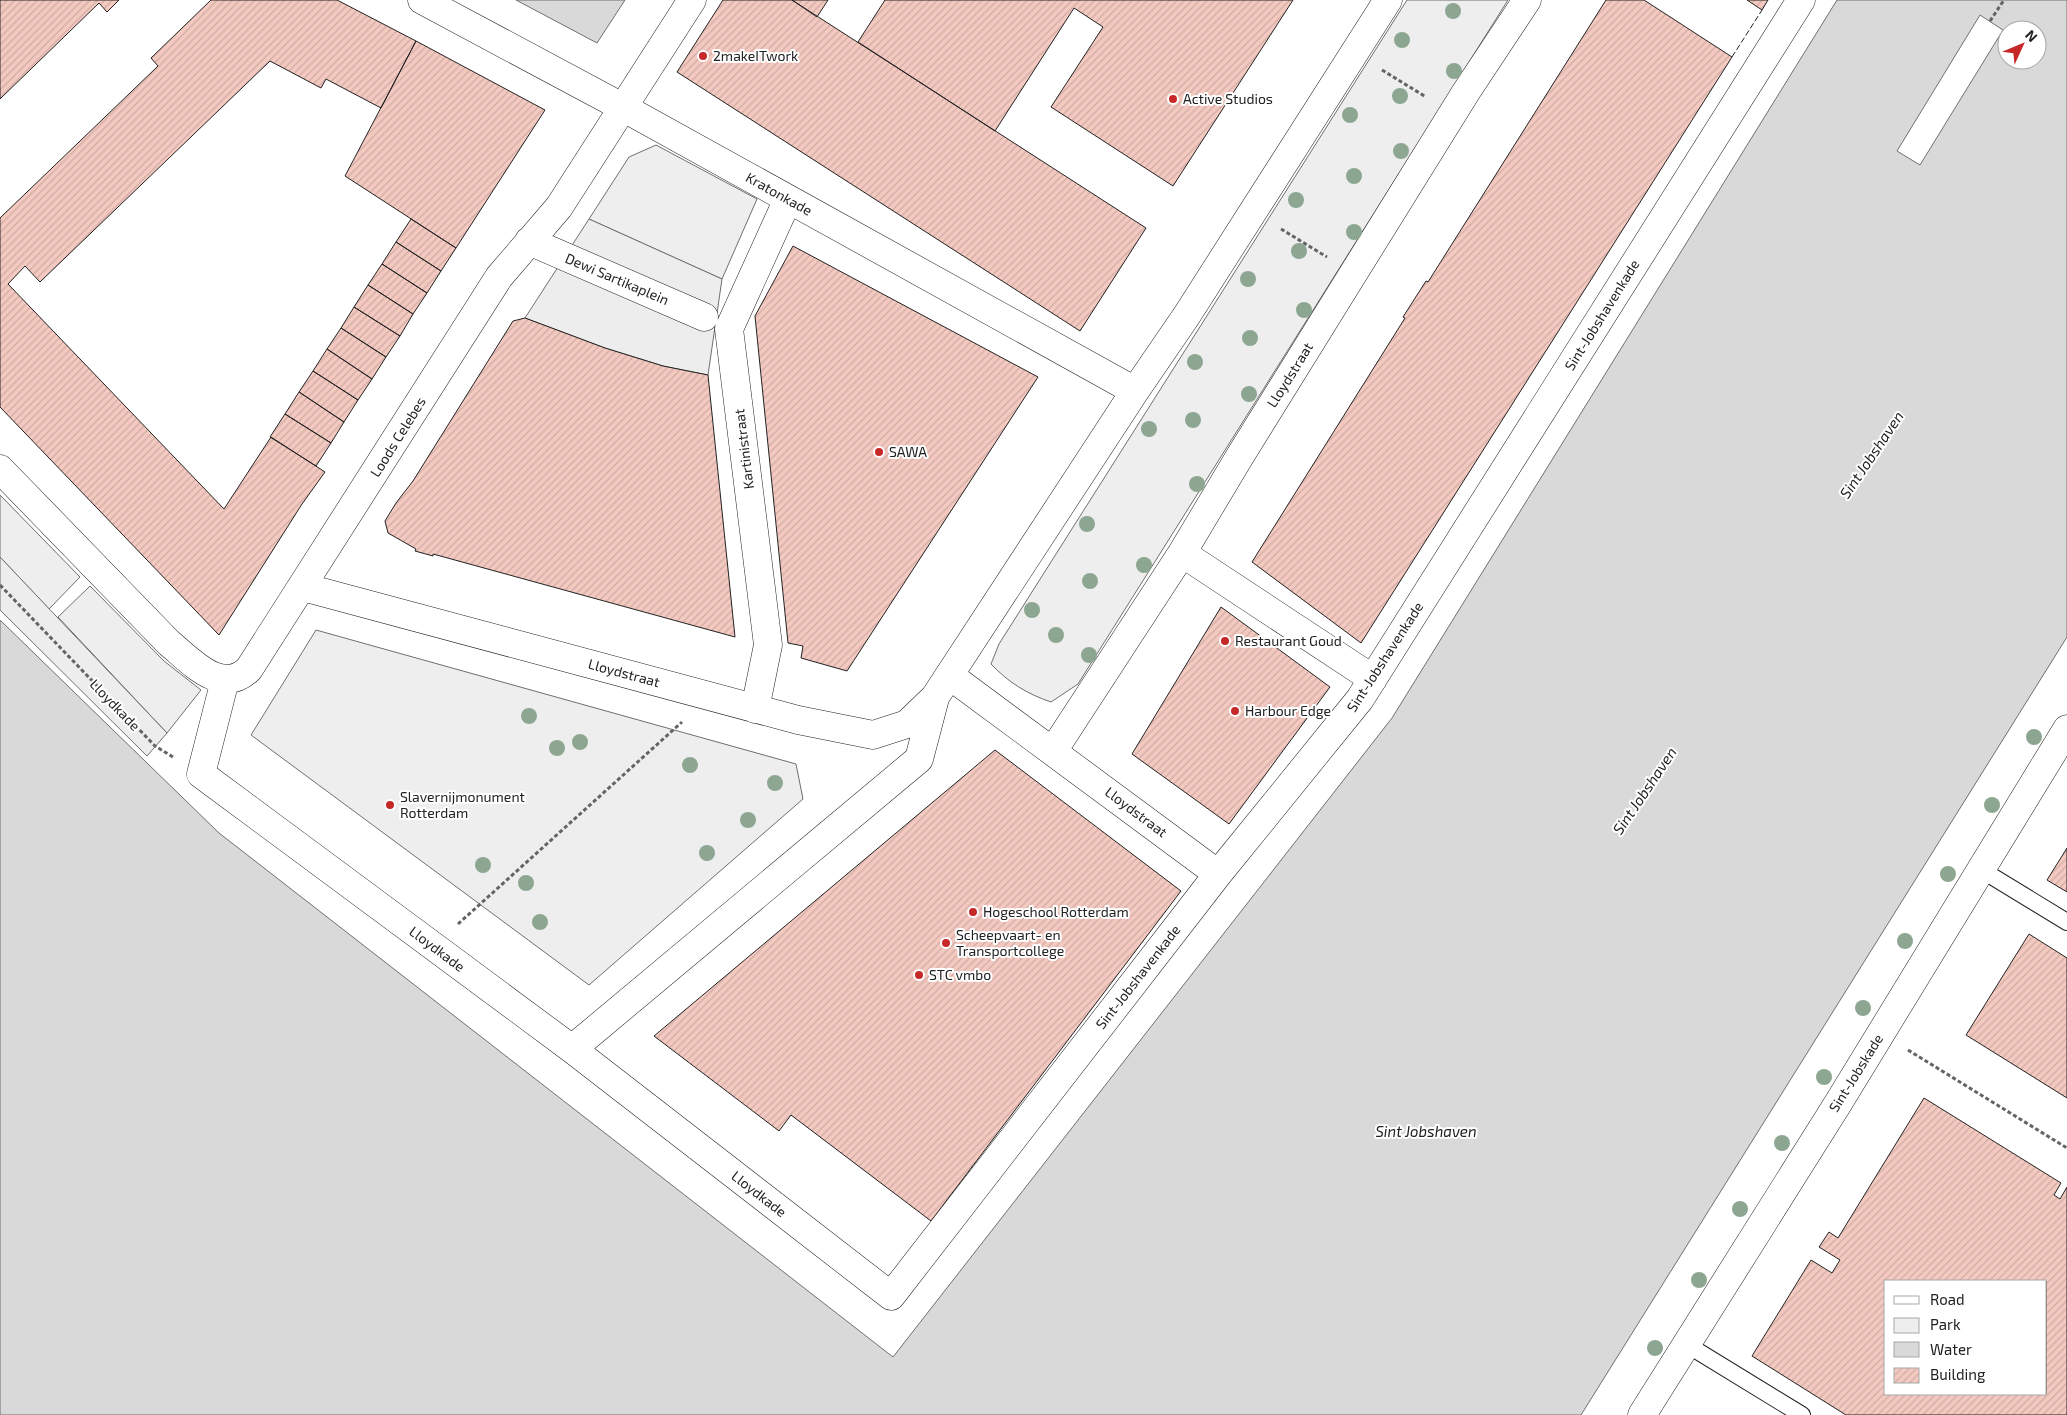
<svg xmlns="http://www.w3.org/2000/svg" width="2067" height="1415" font-family="'Exo 2',sans-serif">
<style>
.green{fill:#eee;stroke:#6f6f6f}
.parking{fill:#ededed;stroke:#6f6f6f}
.water{fill:#d9d9d9;stroke:#6f6f6f;fill-rule:evenodd}
.pier{fill:#fff;stroke:#6f6f6f}
.building{fill:url(#building-hatch);stroke:#222;fill-rule:evenodd}
.lines{fill:none;stroke-linecap:round;stroke-linejoin:round}
.lane-casing{stroke:#222;stroke-width:18}
.street-casing{stroke:#222;stroke-width:29}
.path{stroke:#646464;stroke-width:3;stroke-dasharray:4 2.5;stroke-linecap:butt}
.lane{stroke:#fff;stroke-width:16}
.street{stroke:#fff;stroke-width:28}
.fence{stroke:#222;stroke-width:1;stroke-dasharray:6 2.5;stroke-linecap:butt}
.tree{fill:#8da692}
.poi-dot{fill:#c62828;stroke:#fff;stroke-width:2}
.labels{text-anchor:middle;stroke-width:4;stroke-linejoin:round;paint-order:stroke}
.poi-label{font-size:14px;fill:#222;stroke:#fff;text-anchor:start}
.street-label{font-size:14px;fill:#222;stroke:#fff}
.water-label{font-size:15px;font-style:italic;fill:#222;stroke:#fff}
</style>
<defs>
<pattern id="building-hatch" width="6" height="6" patternUnits="userSpaceOnUse" patternTransform="scale(1.25)"><rect width="6" height="6" fill="#f3c9c0"/><path d="M-1 1l2-2M0 6l6-6M5 7l2-2" fill="none" stroke="#d0aca5"/></pattern>
</defs>
<rect width="100%" height="100%" fill="#fff"/>
<path class="green" d="M1407 0H1508L1078 684 1051 702C1027 694 1008 682 991 664L999 644Z
M656 145 757 199 722 279 589 219 629 157Z
M0 495 80 577 49 609 0 557Z
M90 586 164 661 201 690 167 733 58 617Z
M316 630 796 764 803 799 589 985 251 735Z"/>
<path class="parking" d="M589 219 722 279 708 375 663 366 605 348 525 318Z
M0 557 167 733 147 756 0 610Z"/>
<path class="water" d="M516 0H625L597 43Z
M1837 0H2067V637L1581 1415H0V620L219 833 893 1357 1392 718ZM2007 30H2037V60H2007Z"/>
<path class="pier" d="M1980 15 2003 30 1920 165 1897 151Z"/>
<path class="building" d="M0 0H119L107 12 99 3 0 99Z
M211 0H337L416 41 381 108 326 79 321 88 270 61 40 282 25 266 8 284 224 509 271 437 325 472 302 504 219 635 0 407V218L158 66 151 58Z
M723 0H792L1146 228 1080 331 677 72Z
M792 0H828L817 17Z
M885 0H1293L1173 186 1051 107 1103 27 1074 8 995 131 858 42Z
M1606 0H1644L1732 57 1361 643 1252 562 1405 318 1403 317 1426 281 1428 282Z
M1747 0H1768L1762 10Z
M416 41 545 110 456 248 345 176Z
M411 219 456 248 441 271 396 242Z
M396 242 441 271 427 293 382 264Z
M793 246 1038 377 847 671 801 658 803 646 788 643 755 316Z
M382 264 427 293 413 314 368 285Z
M368 285 413 314 400 336 354 307Z
M354 307 400 336 386 357 341 328Z
M525 318 605 348 663 366 708 375 735 637 433 554V556L415 551 416 549 388 533 385 521 396 503 413 481 513 321Z
M341 328 386 357 372 379 327 349Z
M327 349 372 379 358 400 313 371Z
M313 371 358 400 344 422 299 392Z
M299 392 344 422 331 443 285 414Z
M285 414 331 443 316 466 270 437Z
M1221 607 1330 687 1229 824 1132 754Z
M995 750 1181 891 931 1221 791 1115 779 1131 654 1036Z
M2067 848V892L2047 880Z
M2029 934 2067 958V1098L1966 1035Z
M1924 1098 2061 1183 2054 1195 2060 1199 2067 1187V1415H1846L1752 1356 1811 1260 1832 1273 1840 1260 1819 1247 1829 1232 1838 1238ZM1886 1281H2046V1394H1886Z"/>
<g class="lines">
<defs>
<path id="lane" d="M1980 869 2067 922
M1686 1344 1802 1415"/>
<path id="street" d="M422 0 624 108 1135 391
M529 241 704 317
M0 469 169 643C191 661 221 696 249 669L499 277 559 207 692 0
M1182 553 1373 679
M303 587 798 720 873 735 907 724 935 697 1135 391 1187 315 1388 0
M949 675 1218 874
M225 680 201 774 572 1049 891 1296 1218 874 1360 699 1801 0
M755 709 768 645 729 329 788 199
M1053 751 1182 553 1240 456 1466 92 1527 0
M572 1049 919 759 935 698
M1642 1415 1837 1105 2067 729"/>
</defs>
<use href="#lane" class="lane-casing"/>
<use href="#street" class="street-casing"/>
<path class="path" d="M1990 21 2004 0
M1382 70 1426 97
M1281 229 1327 257
M0 585 155 746 173 757
M458 924 682 722
M1908 1050 2067 1148"/>
<use href="#lane" class="lane"/>
<use href="#street" class="street"/>
<path class="fence" d="M1732 57 1762 10"/>
</g>
<g class="tree">
<circle cx="1453" cy="11" r="8"/>
<circle cx="1402" cy="40" r="8"/>
<circle cx="1454" cy="71" r="8"/>
<circle cx="1400" cy="96" r="8"/>
<circle cx="1350" cy="115" r="8"/>
<circle cx="1401" cy="151" r="8"/>
<circle cx="1354" cy="176" r="8"/>
<circle cx="1296" cy="200" r="8"/>
<circle cx="1354" cy="232" r="8"/>
<circle cx="1299" cy="251" r="8"/>
<circle cx="1248" cy="279" r="8"/>
<circle cx="1304" cy="310" r="8"/>
<circle cx="1250" cy="338" r="8"/>
<circle cx="1195" cy="362" r="8"/>
<circle cx="1249" cy="394" r="8"/>
<circle cx="1193" cy="420" r="8"/>
<circle cx="1149" cy="429" r="8"/>
<circle cx="1197" cy="484" r="8"/>
<circle cx="1087" cy="524" r="8"/>
<circle cx="1144" cy="565" r="8"/>
<circle cx="1090" cy="581" r="8"/>
<circle cx="1032" cy="610" r="8"/>
<circle cx="1056" cy="635" r="8"/>
<circle cx="1089" cy="655" r="8"/>
<circle cx="529" cy="716" r="8"/>
<circle cx="2034" cy="737" r="8"/>
<circle cx="580" cy="742" r="8"/>
<circle cx="557" cy="748" r="8"/>
<circle cx="690" cy="765" r="8"/>
<circle cx="775" cy="783" r="8"/>
<circle cx="1992" cy="805" r="8"/>
<circle cx="748" cy="820" r="8"/>
<circle cx="707" cy="853" r="8"/>
<circle cx="483" cy="865" r="8"/>
<circle cx="1948" cy="874" r="8"/>
<circle cx="526" cy="883" r="8"/>
<circle cx="540" cy="922" r="8"/>
<circle cx="1905" cy="941" r="8"/>
<circle cx="1863" cy="1008" r="8"/>
<circle cx="1824" cy="1077" r="8"/>
<circle cx="1782" cy="1143" r="8"/>
<circle cx="1740" cy="1209" r="8"/>
<circle cx="1699" cy="1280" r="8"/>
<circle cx="1655" cy="1348" r="8"/>
</g>
<g class="poi-dot">
<circle cx="703" cy="56" r="5"/>
<circle cx="1173" cy="99" r="5"/>
<circle cx="879" cy="452" r="5"/>
<circle cx="1225" cy="641" r="5"/>
<circle cx="1235" cy="711" r="5"/>
<circle cx="390" cy="805" r="5"/>
<circle cx="973" cy="912" r="5"/>
<circle cx="946" cy="943" r="5"/>
<circle cx="919" cy="975" r="5"/>
</g>
<g class="labels">
<g class="poi-label">
<text x="713" y="61">2makeITwork</text>
<text x="1183" y="104">Active Studios</text>
<text x="889" y="457">SAWA</text>
<text x="1235" y="646">Restaurant Goud</text>
<text x="1245" y="716">Harbour Edge</text>
<text x="400" y="802">Slavernijmonument<tspan x="400" dy="16">Rotterdam</tspan></text>
<text x="983" y="917">Hogeschool Rotterdam</text>
<text x="956" y="940">Scheepvaart- en<tspan x="956" dy="16">Transportcollege</tspan></text>
<text x="929" y="980">STC vmbo</text>
</g>
<g class="street-label">
<text transform="translate(779 194) rotate(29)" y="5">Kratonkade</text>
<text transform="translate(617 279) rotate(23)" y="5">Dewi Sartikaplein</text>
<text transform="translate(1602 315) rotate(-58)" y="5">Sint-Jobshavenkade</text>
<text transform="translate(1290 375) rotate(-58)" y="5">Lloydstraat</text>
<text transform="translate(398 437) rotate(-58)" y="5">Loods Celebes</text>
<text transform="translate(744 449) rotate(-97)" y="5">Kartinistraat</text>
<text transform="translate(1385 657) rotate(-57)" y="5">Sint-Jobshavenkade</text>
<text transform="translate(624 673) rotate(15)" y="5">Lloydstraat</text>
<text transform="translate(115 705) rotate(46)" y="5">Lloydkade</text>
<text transform="translate(1136 812) rotate(37)" y="5">Lloydstraat</text>
<text transform="translate(437 949) rotate(37)" y="5">Lloydkade</text>
<text transform="translate(1138 977) rotate(-52)" y="5">Sint-Jobshavenkade</text>
<text transform="translate(1856 1073) rotate(-58)" y="5">Sint-Jobskade</text>
<text transform="translate(759 1194) rotate(38)" y="5">Lloydkade</text>
</g>
<g class="water-label">
<text transform="translate(1872 455) rotate(-56)" y="5">Sint Jobshaven</text>
<text transform="translate(1645 791) rotate(-56)" y="5">Sint Jobshaven</text>
<text x="1426" y="1137">Sint Jobshaven</text>
</g>
</g>
<rect x="1884" y="1280" width="162" height="115" fill="#ffffff" stroke="#a7a7a7"/>
<rect x="1894" y="1296" width="25" height="8" fill="#ffffff" stroke="#a7a7a7"/>
<text x="1930" y="1305" font-size="15" fill="#222222">Road</text>
<rect x="1894" y="1318" width="25" height="15" fill="#eeeeee" stroke="#a7a7a7"/>
<text x="1930" y="1330" font-size="15" fill="#222222">Park</text>
<rect x="1894" y="1342" width="25" height="15" fill="#d9d9d9" stroke="#a7a7a7"/>
<text x="1930" y="1355" font-size="15" fill="#222222">Water</text>
<rect x="1894" y="1368" width="25" height="15" fill="url(#building-hatch)" stroke="#a7a7a7"/>
<text x="1930" y="1380" font-size="15" fill="#222222">Building</text>
<g transform="translate(2022 45) rotate(46)"><circle r="24" fill="#ffffff" stroke="#a7a7a7"/>
<path d="M0-4L9 19L0 12L-9 19Z" fill="#c62828"/>
<text y="-8" font-size="14" font-weight="bold" text-anchor="middle" fill="#222222">N</text>
</g>
</svg>
